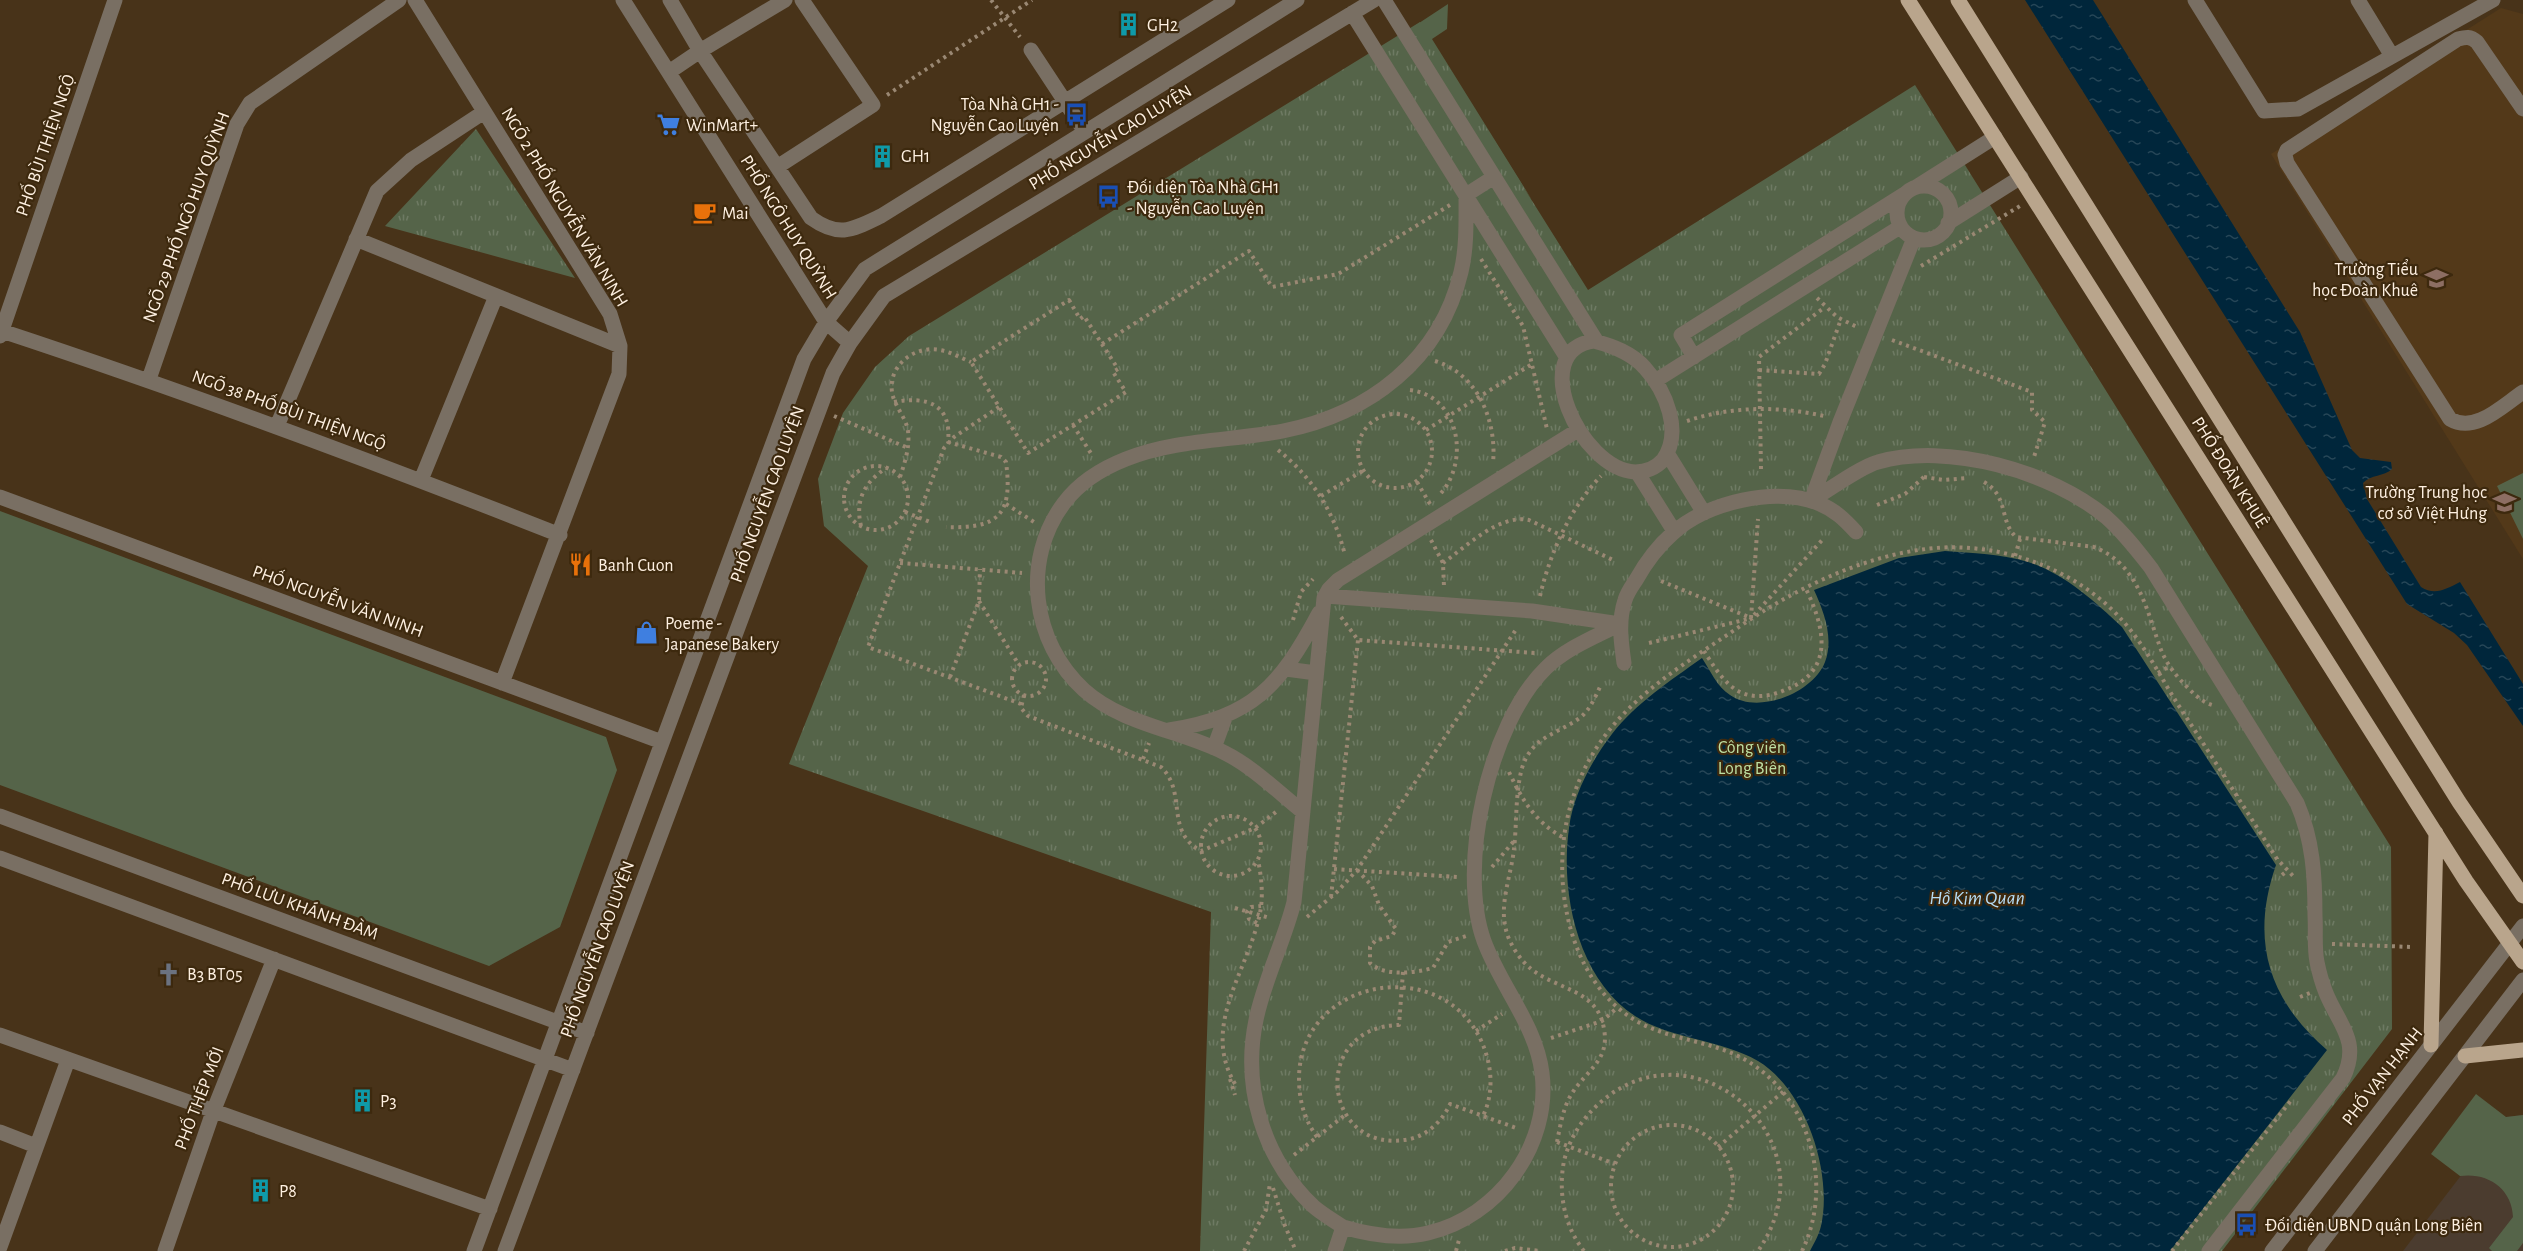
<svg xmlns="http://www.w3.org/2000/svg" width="2523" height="1251" font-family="'Alegreya Sans',sans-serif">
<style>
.commercial{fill:#4b3c2f}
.built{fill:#533919}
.grass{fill:#556449}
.park{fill:url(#park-tufts)}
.water{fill:url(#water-ripples)}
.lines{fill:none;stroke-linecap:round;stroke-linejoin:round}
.path{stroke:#9a8873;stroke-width:4;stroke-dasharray:3 4.5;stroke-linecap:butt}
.minor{stroke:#796f63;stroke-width:15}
.major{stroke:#b9a58c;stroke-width:15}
.labels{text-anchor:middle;stroke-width:4.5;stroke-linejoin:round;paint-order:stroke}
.poi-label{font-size:18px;fill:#fef0e1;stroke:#3d290e;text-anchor:start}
.street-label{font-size:18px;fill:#fef0e1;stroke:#3d290e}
.park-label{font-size:18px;fill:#bddfa3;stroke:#3d290e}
.water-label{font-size:20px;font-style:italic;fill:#b6ddf6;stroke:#3d290e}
</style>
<defs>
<pattern id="park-tufts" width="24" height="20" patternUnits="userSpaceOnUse" patternTransform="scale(1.5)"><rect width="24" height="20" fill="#556449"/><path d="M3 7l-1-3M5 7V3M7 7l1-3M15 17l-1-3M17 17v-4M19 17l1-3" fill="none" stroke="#6e7a63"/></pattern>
<pattern id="water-ripples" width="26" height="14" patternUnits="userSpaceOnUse" patternTransform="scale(1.5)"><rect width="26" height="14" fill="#00263b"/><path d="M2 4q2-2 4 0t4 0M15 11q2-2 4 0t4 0" fill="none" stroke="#264657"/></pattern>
</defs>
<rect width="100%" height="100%" fill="#483319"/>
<path class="commercial" d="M2523 1115V1251H2403L2506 1117Z"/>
<path class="built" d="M2501 8 2523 14V559L2271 154Z"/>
<path class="grass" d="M1448 4 1447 29 1432 39 1532 200 1413 27Z
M2523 473V539L2497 486Z
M0 511 606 737 617 770 560 927 489 966 0 785Z
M2476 1094 2506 1117 2523 1115V1243L2517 1251H2492L2489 1248 2513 1217C2512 1188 2487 1172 2460 1176L2431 1154Z"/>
<path class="park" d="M1420 22 1588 290 1915 85 2391 847 2392 1029 2222 1251H1200L1211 912 789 764 868 566 824 526 818 479 843 413 875 367 909 336Z
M476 129 575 278 385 226Z"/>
<path class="water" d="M2025 0H2093L2300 332 2352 450 2360 458 2391 462 2392 469C2384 477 2371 474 2363 483L2367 499 2421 587C2435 596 2446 589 2460 582L2523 684V726L2467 645 2454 633 2407 604Z
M1945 551C1972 553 2002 554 2028 562 2065 574 2094 601 2122 627L2276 865C2250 940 2268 999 2327 1050L2170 1251H1810C1814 1243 1819 1235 1821 1226 1833 1173 1806 1090 1758 1061 1720 1039 1670 1039 1635 1016 1577 978 1560 892 1569 828 1573 795 1592 760 1612 734 1636 703 1670 681 1702 658 1710 670 1717 687 1730 695 1758 715 1813 693 1825 662 1834 638 1824 612 1814 590L1899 558Z"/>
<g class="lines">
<path class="path" d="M991 0 1020 37
M887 95 1032 0
M1481 259 1523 326 1547 429
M1921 266 2020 206
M1817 298 1837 317 1859 328
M1069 300 1080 319 1084 316 1118 369 1113 372 1126 392 1028 453 971 362Z
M1892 340 2032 392V410L2045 422 2034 457
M1102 344 1249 251 1272 287 1338 274 1450 205
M1435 361C1478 374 1497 421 1493 463
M1759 370 1819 374 1825 364 1841 319
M1410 390C1459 396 1470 460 1441 493
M894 402C927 396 952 404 948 442L1001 457 1006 462C1013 514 999 529 946 527
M999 407 954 437 944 448 868 647 1021 704
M1358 451a37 37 0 1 1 74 0a37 37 0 1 1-74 0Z
M834 416 908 448
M1687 421C1731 406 1779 406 1824 416
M1073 425 1092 455
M1426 430 1532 364
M1278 450C1313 478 1334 512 1345 555
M844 498a32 32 0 1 1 64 0a32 32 0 1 1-64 0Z
M1761 469 1759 357 1825 307
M900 477C905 462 910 447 908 431 906 417 894 406 892 392 888 365 915 345 940 350 951 352 961 358 971 362
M1924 477 1944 480 1968 478
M1417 482 1430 504
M1984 482C2009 496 1999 521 2016 537L2094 547C2138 564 2146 608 2160 647 2166 664 2177 677 2189 689 2197 697 2205 704 2216 706
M1321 496 1364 470
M1006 504 1034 522
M1877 505 1905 494 1925 476
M905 512 930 522
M861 526C855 500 864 483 886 468
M1431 540 1443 563 1444 587
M2015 556 2020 539
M900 563 1022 573
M1443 563C1467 546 1499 514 1529 520L1613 560
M1661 581 1751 618
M1540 596C1550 553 1570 508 1601 476
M979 601 1019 665
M1754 615 1824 538
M1341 617 1358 640 1535 653
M1751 618 1758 519
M1293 620 1301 592 1313 579
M1649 643 1748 619
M1704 651C1713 665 1724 684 1740 692 1755 699 1771 696 1785 690 1835 671 1825 628 1806 589
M1012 679a17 17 0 1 1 34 0a17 17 0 1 1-34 0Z
M2158 673 2170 666
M950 677 979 601 980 569
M1024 695 1021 708 1028 716 1161 767C1188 793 1164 831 1201 851L1255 828 1276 812
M1143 759 1149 743
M1509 772C1522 800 1536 823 1564 838
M1201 846a30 30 0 1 1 60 0a30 30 0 1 1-60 0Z
M1492 867 1514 841
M1334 869 1458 877
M1357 870 1372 886 1379 905 1396 929 1392 936 1375 941 1370 947V963C1385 977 1415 973 1433 968L1448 942 1466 936
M2282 875 2287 871
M1331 897 1358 640
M1235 908 1270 918
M1307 917 1337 892 1357 870 1517 628
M1257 923 1249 919 1247 912 1251 907 1261 906
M2332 944 2412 947
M1403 972 1399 1025C1308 1027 1323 1157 1410 1139 1428 1135 1443 1120 1450 1104L1519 1129
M2300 997 2310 993
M1476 1031 1502 1014
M1551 1038 1602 1021 1617 1008
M1230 1079 1235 1095
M1235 1084C1199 1023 1252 967 1261 907 1263 891 1261 875 1258 860
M1611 1186a61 61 0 1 1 122 0a61 61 0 1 1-122 0Z
M1317 1137C1304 1119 1299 1100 1299 1078 1300 977 1445 952 1483 1045 1492 1067 1494 1093 1483 1116
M1557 1142C1560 1127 1563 1108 1571 1095 1586 1070 1610 1061 1604 1029 1598 989 1556 990 1530 968 1520 960 1509 943 1506 930 1499 904 1511 876 1514 849 1517 823 1515 794 1522 768 1532 735 1560 734 1582 716 1591 708 1596 695 1601 685
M1557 1142 1615 1164
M1718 1147 1784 1091
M1294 1155 1345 1115
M1273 1188 1285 1226 1296 1251
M1244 1251 1266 1210 1270 1183
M1456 1251 1459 1240
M1505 1251 1515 1248 1540 1251
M1584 1251C1564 1226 1558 1192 1564 1161 1570 1137 1583 1117 1602 1101 1696 1021 1835 1140 1758 1251
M1802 1251C1835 1183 1809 1094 1742 1058 1710 1041 1672 1040 1640 1023 1567 984 1549 877 1571 804 1597 715 1665 677 1736 629 1791 591 1859 557 1926 549 1995 540 2075 567 2122 620 2144 644 2160 676 2177 703 2211 755 2244 807 2277 859L2295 878
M2172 1251 2293 1098"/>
<path class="minor" d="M415 0 610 314 620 346 619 374 502 683
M623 0 826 322 850 343
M670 0 700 51 811 218C839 238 852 230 881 216L1228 0
M1384 0 1597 342
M2195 0 2264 111 2298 109 2493 0
M2358 0 2392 56
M1352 13 1567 358
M1031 50 1085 132
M669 72 700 51 785 0
M2523 109 2477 42C2470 36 2466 37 2458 39L2287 150 2285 155 2287 163 2450 419C2475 434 2502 406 2523 392
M777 167 873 105 802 0
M1897 213a27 27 0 1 1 54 0a27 27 0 1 1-54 0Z
M1916 187 1995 137
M1948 223 2021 177
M356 239 620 346
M2 331C190 393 375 462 560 535
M0 336 115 0
M1594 341C1613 346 1632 353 1645 368 1666 391 1683 432 1663 460 1656 468 1645 472 1635 472 1580 469 1526 350 1594 341Z
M1694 357 1681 335 1906 193
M149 379 237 124 250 103 399 0
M1655 381 1900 227
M277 426 377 191 411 160 484 112
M1667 453 1704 513
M1637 472 1674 531
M421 480 496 296
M0 497 662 742
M1811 501C1827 491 1862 466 1878 462 1947 442 2051 471 2106 517 2123 532 2137 550 2151 568L2297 803C2313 840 2315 876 2315 916 2316 931 2314 947 2317 962 2319 972 2322 983 2326 993 2339 1025 2361 1041 2343 1078L2209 1251
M1811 501 1840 422 1914 238
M1325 596 1532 611 1620 624
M1624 663C1621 642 1618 621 1625 600 1627 593 1632 586 1636 580 1646 562 1657 547 1673 533 1707 502 1776 486 1820 504 1835 510 1845 520 1856 532
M1286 669 1316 673
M1169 730C1253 717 1280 686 1319 613
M1214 748 1226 715
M1303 812C1278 792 1253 767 1225 753 1180 730 1123 725 1084 690 1032 643 1021 560 1064 503 1079 483 1103 468 1126 459 1176 439 1231 441 1283 431 1369 414 1440 360 1461 272 1467 247 1466 221 1466 195L1494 177
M0 816 587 1033
M0 858 573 1070
M0 1035 490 1209
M0 1132 36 1146
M1343 1227C1333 1220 1322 1214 1313 1206 1263 1158 1242 1087 1256 1020 1264 980 1284 942 1294 902L1324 598 1329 589 1338 580 1578 430
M0 1247 68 1060
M165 1251 213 1112 274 959
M474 1251 804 359 826 322 865 269 1297 0
M505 1251 833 373 850 343 884 296 1374 0
M1335 1251 1343 1227C1370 1235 1400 1240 1428 1233 1498 1217 1551 1145 1542 1073 1536 1025 1501 987 1484 941 1457 866 1489 724 1546 668 1566 648 1595 637 1620 624
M2272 1251 2523 926
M2315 1251 2523 980"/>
<path class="major" d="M1908 0 2466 881 2523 962
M1958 0 2459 802 2523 896
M2431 1045 2436 833
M2465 1056 2523 1050"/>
</g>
<defs>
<symbol id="building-bare" viewBox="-9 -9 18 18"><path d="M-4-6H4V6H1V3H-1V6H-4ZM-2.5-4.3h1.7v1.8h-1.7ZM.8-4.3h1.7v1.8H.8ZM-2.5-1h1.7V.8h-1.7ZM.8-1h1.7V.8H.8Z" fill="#0f9aa8" stroke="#3d290e" stroke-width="2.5" paint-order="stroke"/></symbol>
<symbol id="bus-bare" viewBox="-9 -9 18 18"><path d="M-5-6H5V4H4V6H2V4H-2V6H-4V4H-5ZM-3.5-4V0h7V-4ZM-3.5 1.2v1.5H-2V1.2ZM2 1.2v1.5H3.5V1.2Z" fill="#1a4fb4" stroke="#3d290e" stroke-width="2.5" paint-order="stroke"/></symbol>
<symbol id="supermarket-bare" viewBox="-9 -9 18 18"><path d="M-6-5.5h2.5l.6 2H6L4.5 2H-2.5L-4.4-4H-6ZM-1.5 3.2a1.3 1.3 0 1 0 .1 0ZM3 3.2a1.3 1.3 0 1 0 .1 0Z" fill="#3f7fe0" stroke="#3d290e" stroke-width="2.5" paint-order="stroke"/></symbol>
<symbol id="cafe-bare" viewBox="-9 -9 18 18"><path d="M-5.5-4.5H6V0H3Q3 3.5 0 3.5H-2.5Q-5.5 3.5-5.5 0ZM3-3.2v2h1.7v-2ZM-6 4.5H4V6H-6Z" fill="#e8710a" stroke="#3d290e" stroke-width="2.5" paint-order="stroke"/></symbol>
<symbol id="school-bare" viewBox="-9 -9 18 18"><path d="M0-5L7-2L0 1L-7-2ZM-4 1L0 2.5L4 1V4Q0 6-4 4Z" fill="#8d6e63" stroke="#3d290e" stroke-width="2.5" paint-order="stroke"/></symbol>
<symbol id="restaurant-bare" viewBox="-9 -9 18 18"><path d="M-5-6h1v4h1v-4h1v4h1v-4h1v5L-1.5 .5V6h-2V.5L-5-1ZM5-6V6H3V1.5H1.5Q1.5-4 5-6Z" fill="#e8710a" stroke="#3d290e" stroke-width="2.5" paint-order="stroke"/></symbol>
<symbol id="shop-bare" viewBox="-9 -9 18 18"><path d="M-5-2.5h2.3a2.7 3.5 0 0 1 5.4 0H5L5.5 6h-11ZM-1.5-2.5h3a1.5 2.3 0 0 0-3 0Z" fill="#3f7fe0" stroke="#3d290e" stroke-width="2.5" paint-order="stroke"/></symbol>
<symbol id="church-bare" viewBox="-9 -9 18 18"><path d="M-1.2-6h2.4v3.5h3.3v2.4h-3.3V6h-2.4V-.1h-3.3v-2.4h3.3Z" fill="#6b7280" stroke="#3d290e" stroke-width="2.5" paint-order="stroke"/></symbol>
</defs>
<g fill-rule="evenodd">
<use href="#building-bare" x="1112" y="8" width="33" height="33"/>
<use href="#bus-bare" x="1060" y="98" width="33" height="33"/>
<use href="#supermarket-bare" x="652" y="108" width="33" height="33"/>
<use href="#building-bare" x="866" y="140" width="33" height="33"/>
<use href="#bus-bare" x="1092" y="180" width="33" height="33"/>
<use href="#cafe-bare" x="688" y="196" width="33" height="33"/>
<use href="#school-bare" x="2420" y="262" width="33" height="33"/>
<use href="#school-bare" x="2488" y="486" width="33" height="33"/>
<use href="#restaurant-bare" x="564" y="548" width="33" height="33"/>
<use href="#shop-bare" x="630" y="616" width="33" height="33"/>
<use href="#church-bare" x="152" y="958" width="33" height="33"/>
<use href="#building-bare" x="346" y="1084" width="33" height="33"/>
<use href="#building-bare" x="244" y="1174" width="33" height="33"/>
<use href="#bus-bare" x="2230" y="1208" width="33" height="33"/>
</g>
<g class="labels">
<g class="poi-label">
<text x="1147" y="31">GH2</text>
<text x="1059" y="110" text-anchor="end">Tòa Nhà GH1 -<tspan x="1059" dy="21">Nguyễn Cao Luyện</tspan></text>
<text x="686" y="131">WinMart+</text>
<text x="901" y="162">GH1</text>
<text x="1127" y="193">Đối diện Tòa Nhà GH1<tspan x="1127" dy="21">- Nguyễn Cao Luyện</tspan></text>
<text x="722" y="219">Mai</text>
<text x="2418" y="275" text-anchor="end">Trường Tiểu<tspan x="2418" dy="21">học Đoàn Khuê</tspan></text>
<text x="2487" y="498" text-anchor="end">Trường Trung học<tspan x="2487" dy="21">cơ sở Việt Hưng</tspan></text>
<text x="598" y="571">Banh Cuon</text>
<text x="665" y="629">Poeme -<tspan x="665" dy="21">Japanese Bakery</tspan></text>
<text x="187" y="980">B3 BT05</text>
<text x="380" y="1107">P3</text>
<text x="279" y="1197">P8</text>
<text x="2265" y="1231">Đối diện UBND quận Long Biên</text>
</g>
<g class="street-label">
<text transform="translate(1110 137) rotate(-31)" y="6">PHỐ NGUYỄN CAO LUYỆN</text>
<text transform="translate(45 145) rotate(-71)" y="6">PHỐ BÙI THIỆN NGỘ</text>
<text transform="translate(565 207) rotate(59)" y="6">NGÕ 2 PHỐ NGUYỄN VĂN NINH</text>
<text transform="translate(186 217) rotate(-70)" y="6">NGÕ 29 PHỐ NGÔ HUY QUỲNH</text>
<text transform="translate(789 227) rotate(58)" y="6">PHỐ NGÔ HUY QUỲNH</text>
<text transform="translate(289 410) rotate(20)" y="6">NGÕ 38 PHỐ BÙI THIỆN NGỘ</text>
<text transform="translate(2230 472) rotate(58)" y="6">PHỐ ĐOÀN KHUÊ</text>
<text transform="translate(767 494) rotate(-70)" y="6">PHỐ NGUYỄN CAO LUYỆN</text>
<text transform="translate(338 601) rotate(20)" y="6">PHỐ NGUYỄN VĂN NINH</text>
<text transform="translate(300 906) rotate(20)" y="6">PHỐ LƯU KHÁNH ĐÀM</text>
<text transform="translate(597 949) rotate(-70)" y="6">PHỐ NGUYỄN CAO LUYỆN</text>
<text transform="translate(2382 1076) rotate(-52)" y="6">PHỐ VẠN HẠNH</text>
<text transform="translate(199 1098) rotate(-69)" y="6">PHỐ THÉP MỚI</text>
</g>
<g class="park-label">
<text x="1752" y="753">Công viên<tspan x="1752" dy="21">Long Biên</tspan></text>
</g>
<g class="water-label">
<text x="1977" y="904">Hồ Kim Quan</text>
</g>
</g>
</svg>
